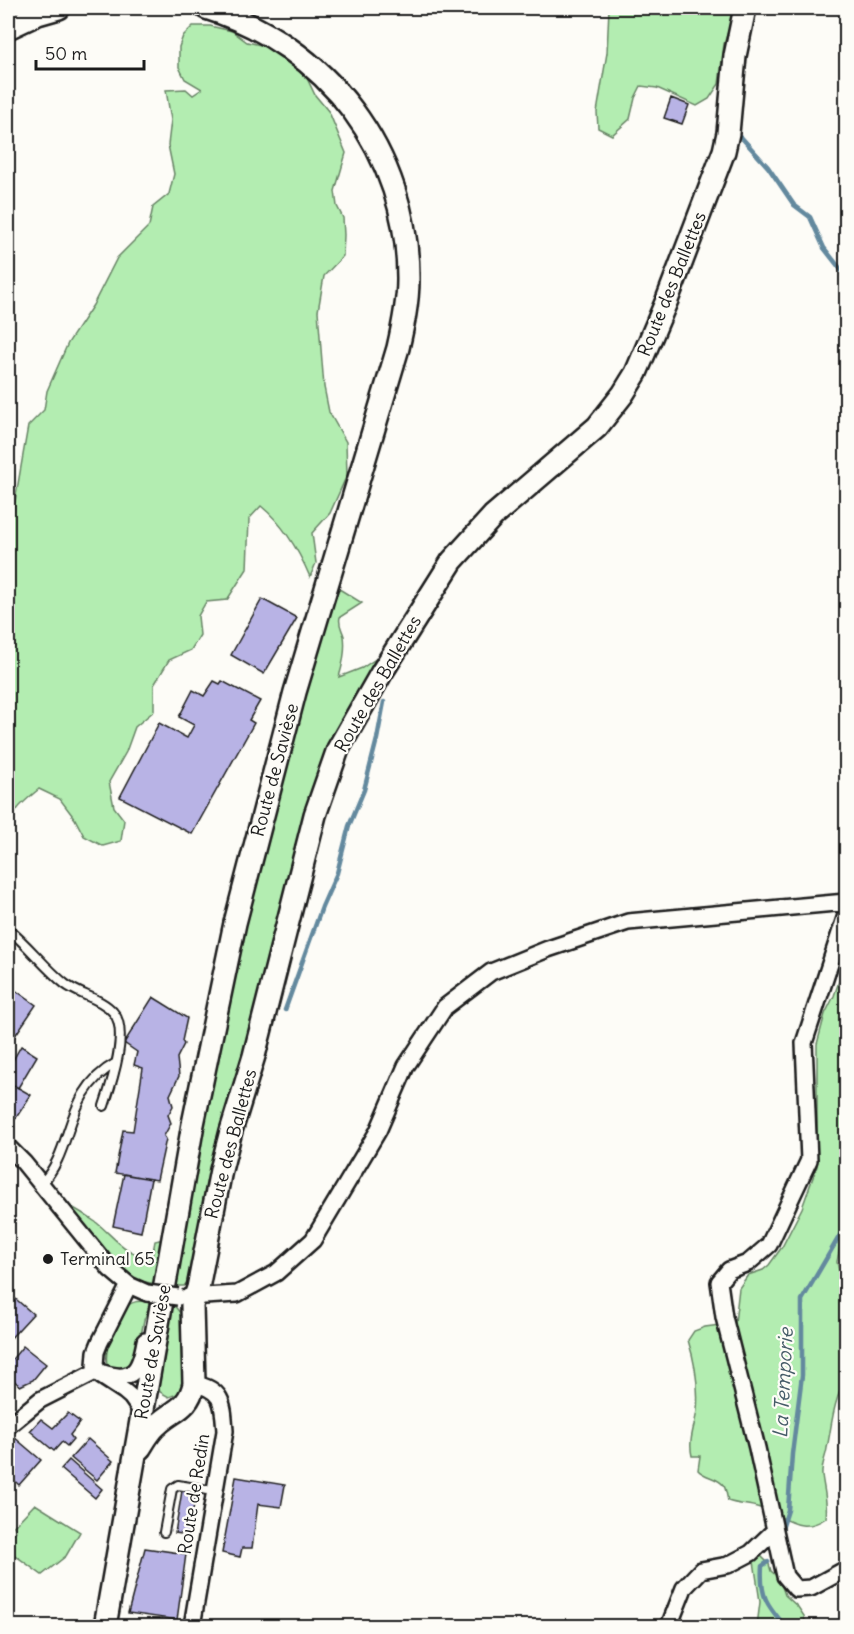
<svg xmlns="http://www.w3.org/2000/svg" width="854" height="1634" font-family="Delius,sans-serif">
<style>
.green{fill:#b3edb1;stroke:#688466;stroke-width:1.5}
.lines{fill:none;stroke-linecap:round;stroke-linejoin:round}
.stream{stroke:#63899e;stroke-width:4.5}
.building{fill:#b8b3e5;stroke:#1c1c1c;stroke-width:1.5}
.lane-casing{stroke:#1c1c1c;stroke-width:12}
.street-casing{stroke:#1c1c1c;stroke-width:20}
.secondary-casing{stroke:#1c1c1c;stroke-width:26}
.lane{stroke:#fdfcf7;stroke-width:8}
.street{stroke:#fdfcf7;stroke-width:15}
.secondary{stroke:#fdfcf7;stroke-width:21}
.street-bridge-casing{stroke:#1c1c1c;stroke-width:20;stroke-linecap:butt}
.street-bridge{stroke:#fdfcf7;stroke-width:15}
.poi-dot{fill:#1c1c1c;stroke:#fdfcf7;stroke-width:2}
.labels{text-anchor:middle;stroke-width:4.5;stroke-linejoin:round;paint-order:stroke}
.street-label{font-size:18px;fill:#1c1c1c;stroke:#fdfcf7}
.poi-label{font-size:18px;fill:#1c1c1c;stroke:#fdfcf7;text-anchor:start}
.water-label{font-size:20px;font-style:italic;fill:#465c68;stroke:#fdfcf7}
</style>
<rect width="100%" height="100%" fill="#fdfcf7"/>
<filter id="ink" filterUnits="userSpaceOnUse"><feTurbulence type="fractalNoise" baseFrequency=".0167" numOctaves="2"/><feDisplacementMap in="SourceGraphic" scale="12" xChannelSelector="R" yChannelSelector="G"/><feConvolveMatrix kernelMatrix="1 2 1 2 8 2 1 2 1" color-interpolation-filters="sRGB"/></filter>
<g filter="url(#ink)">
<path class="green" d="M609 8H732L734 13 724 44 719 84 709 99 697 106 657 88 641 86 635 98 630 119 612 135 598 128 597 112 607 53Z
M193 26H210L232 31 247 42 265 46 283 55 305 74 315 95 329 112 346 153 335 191 337 206 343 218 344 235 343 256 324 276 318 311 324 387 329 412 346 442 347 475 330 513 312 533 316 563 310 577C299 551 283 524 261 506L249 519 247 569 227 600 206 602 198 616 200 635 191 650 169 660 154 685V711L135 727 126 752 109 782 114 807 124 820 121 841 103 846 84 836 75 819 60 799 39 789C20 805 12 810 8 835V521L13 513 28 426 44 410 47 391 68 343 93 305 117 258 149 226 153 207 169 194 174 174 168 145 171 120 166 90 186 89 193 95 202 89 185 79 179 67V47L183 36Z
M336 587 362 603 340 617C338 625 342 629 344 636 346 650 343 664 339 677L362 668 380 656 361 691 190 1279 184 1286H172C196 1155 221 1024 252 894 278 791 307 689 336 587Z
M846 961V1215L837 1262 846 1299V1380C833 1400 832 1425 827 1448 826 1457 821 1465 822 1475 824 1490 828 1503 826 1518 800 1536 786 1516 760 1508 749 1504 739 1505 728 1501 727 1497 726 1489 724 1486 718 1477 705 1478 698 1470L700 1456H692C688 1440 695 1426 697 1410 699 1387 695 1362 688 1340L694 1331 705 1327 735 1323 739 1288 748 1275 763 1270 769 1265 782 1247 802 1208 817 1166V1044L825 1014 834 996Z
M65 1203C76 1209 87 1216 97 1223 114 1237 127 1257 152 1257L155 1241 163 1239 156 1284 140 1281 114 1263Z
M146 1301 151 1303 144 1320 137 1356 133 1364 121 1370 112 1368 107 1364C104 1350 116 1315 127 1306 133 1301 139 1301 146 1301Z
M169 1304C188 1307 188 1354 187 1370 187 1378 183 1386 180 1393L169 1397 160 1392 156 1381Z
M35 1504 80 1532 66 1556 42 1575 8 1550V1539L16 1531 14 1526Z
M760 1555 769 1564 771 1571 779 1578 785 1595 798 1607 804 1616 806 1626H757L760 1602 754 1561Z"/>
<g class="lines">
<path class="stream" d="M741 137 768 167 794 205 810 217 824 248 846 276
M285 1010 322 907 337 873 349 826 364 790 377 739 384 702
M781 1532 788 1510 792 1454 802 1375V1300L846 1225
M768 1562 762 1566C760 1596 766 1604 785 1626"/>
</g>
<path class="building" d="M671 98 689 105 682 124 664 118Z
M262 599 297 618 264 674 231 655Z
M214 681 220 684 222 681 260 701 249 720 254 723 192 834 120 797 159 723 187 738 194 725 179 717 193 690 204 696Z
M8 985 36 1005 8 1046Z
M153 997 187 1018 182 1041 184 1044 177 1058 179 1076 170 1095 173 1106 168 1115 171 1123 164 1136 166 1139 157 1180 115 1173 123 1130 133 1131 143 1068 134 1065 137 1052 124 1043Z
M21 1046 37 1056 18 1088 8 1082V1069Z
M8 1082 31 1095 12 1124 8 1121Z
M124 1174 151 1179 141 1232 113 1226Z
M10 1294 33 1314 9 1340 8 1339V1297Z
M23 1346 46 1364 33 1380 20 1386 8 1375V1360L10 1362Z
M68 1413 80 1422 70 1435 73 1439 67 1446 62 1442 54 1451 30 1431 41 1419 53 1428Z
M14 1437 41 1460 19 1485 8 1475V1444Z
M88 1439 113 1461 97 1480 71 1458Z
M69 1460 102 1489 95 1498 61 1469Z
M236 1477 285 1485 281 1507 258 1504 252 1548H242L240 1557 222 1553Z
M182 1491 196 1492 189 1535 175 1533Z
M145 1548 186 1554 177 1620 128 1613Z"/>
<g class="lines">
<defs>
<path id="lane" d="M8 929C28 945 44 967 65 984 79 995 101 998 113 1012 130 1030 111 1085 104 1106
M41 1184C75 1150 63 1092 116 1063
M164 1532 172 1489 178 1485 214 1491"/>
<path id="street" d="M846 915 804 1043 809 1160 769 1245 748 1263 729 1270 719 1282 724 1317 757 1448 785 1576 796 1589 811 1588 846 1569
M8 1147 24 1163 110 1269 129 1285 147 1293
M129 1285 100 1342 96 1352 95 1365 101 1376 124 1391 131 1397 143 1414
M188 1297 237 1294 276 1273 313 1240 378 1131 406 1066 445 1007 491 972 548 949 628 922 846 902
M103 1373C134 1383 140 1369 145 1341
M8 1426 40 1400 97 1371
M192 1626 225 1431C223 1405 224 1389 194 1384
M669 1626 684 1588 701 1570 728 1565 751 1553 774 1531"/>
<path id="secondary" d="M8 28 38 14 59 8
M140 1448C145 1440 150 1431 157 1425 174 1409 188 1410 194 1384L192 1305 198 1288 221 1170 231 1131 254 1056 315 815 338 749 382 672 452 561 493 516 597 427 623 394 636 373 667 300 724 151 728 133 735 56 745 8
M105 1626 193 1124 235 923 295 692 398 348C403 326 408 303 408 280 409 153 327 45 206 8"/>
</defs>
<use href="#lane" class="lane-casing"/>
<use href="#street" class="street-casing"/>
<use href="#secondary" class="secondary-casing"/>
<use href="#lane" class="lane"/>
<use href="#street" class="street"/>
<use href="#secondary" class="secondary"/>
<defs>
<path id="street-bridge" d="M147 1293 178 1297"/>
</defs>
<use href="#street-bridge" class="street-bridge-casing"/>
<use href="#street-bridge" class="street-bridge"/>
</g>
</g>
<circle class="poi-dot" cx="48" cy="1259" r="6"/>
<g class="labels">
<g class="street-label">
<text transform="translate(672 284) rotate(-68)" y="6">Route des Ballettes</text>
<text transform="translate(378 684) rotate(-60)" y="6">Route des Ballettes</text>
<text transform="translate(275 770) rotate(-75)" y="6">Route de Savièse</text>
<text transform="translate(231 1144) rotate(-75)" y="6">Route des Ballettes</text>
<text transform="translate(153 1352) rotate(-80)" y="6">Route de Savièse</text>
<text transform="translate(194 1494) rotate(-81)" y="6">Route de Redin</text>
</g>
<g class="poi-label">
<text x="60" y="1265">Terminal 65</text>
</g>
<g class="water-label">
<text transform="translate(783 1383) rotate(-87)" y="7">La Temporie</text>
</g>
</g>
<rect width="854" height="1634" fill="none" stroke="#fdfcf7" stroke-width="30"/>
<rect x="15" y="15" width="824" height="1604" fill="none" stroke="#1c1c1c" stroke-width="2" filter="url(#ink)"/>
<path d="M36 60v9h108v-9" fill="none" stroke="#1c1c1c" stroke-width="3"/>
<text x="45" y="60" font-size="18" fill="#1c1c1c" stroke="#fdfcf7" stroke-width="4.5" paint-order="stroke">50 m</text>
</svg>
